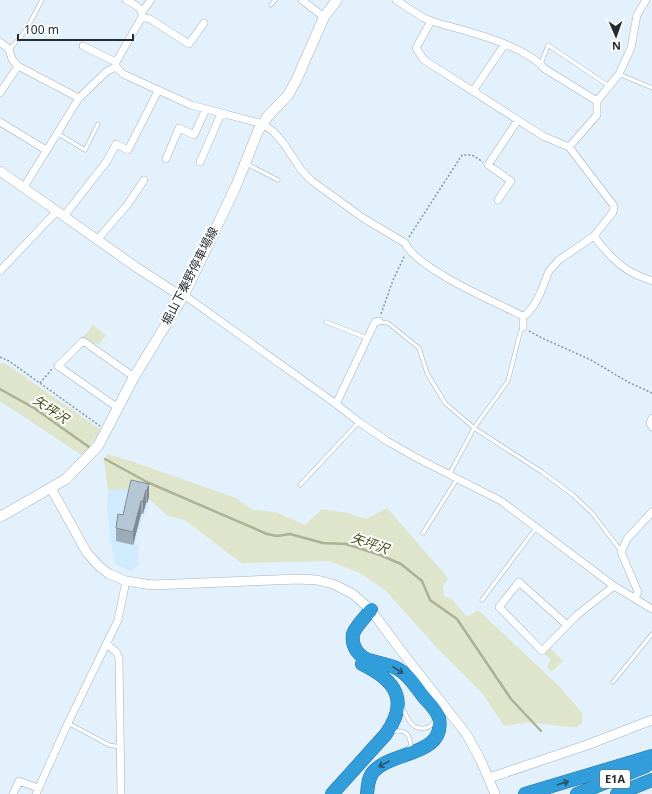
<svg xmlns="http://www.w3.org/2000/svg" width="652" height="794" font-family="'Noto Sans','Noto Sans JP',sans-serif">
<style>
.built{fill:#d1ebfe}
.green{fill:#dee5cb}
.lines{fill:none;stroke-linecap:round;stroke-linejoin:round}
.stream{stroke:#abb392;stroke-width:2.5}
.service-casing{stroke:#a0b2bf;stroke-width:4.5}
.minor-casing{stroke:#a0b2bf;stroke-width:8}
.tertiary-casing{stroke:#a0b2bf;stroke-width:10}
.secondary-casing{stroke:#a0b2bf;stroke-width:11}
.motorway-casing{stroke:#2d76a0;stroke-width:14}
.path{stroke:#8a959d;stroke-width:1.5;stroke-dasharray:2 2;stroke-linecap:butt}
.service{stroke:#fff;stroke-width:3.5}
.minor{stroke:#fff;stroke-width:7}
.tertiary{stroke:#fff;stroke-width:9}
.secondary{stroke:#fff;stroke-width:10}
.motorway{stroke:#319ddb;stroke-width:13}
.wall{fill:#9cabb6}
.shaded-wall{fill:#7f8b94}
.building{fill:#b5c7d4;stroke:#7f8b94}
.oneway{stroke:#2a546d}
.labels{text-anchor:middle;stroke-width:4;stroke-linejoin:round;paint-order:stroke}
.shield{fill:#fff;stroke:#676c70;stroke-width:1}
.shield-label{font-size:11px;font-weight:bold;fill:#262d32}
.street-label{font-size:12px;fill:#262d32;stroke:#fff}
.water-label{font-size:13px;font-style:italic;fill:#424b15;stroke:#fff}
</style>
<rect width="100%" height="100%" fill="#e2f1fc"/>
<path class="built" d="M138 489 150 499 139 529 135 545 139 546 138 566 134 568 132 572 115 564 110 537 107 507 108 490Z"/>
<path class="green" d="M93 325 106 335 99 345 96 343 94 344 83 337Z
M0 363 6 364 101 430 83 456 0 401Z
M107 454 134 462 236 498 253 510 276 512 305 525 322 509 348 513 366 519 387 508 448 578 443 586 444 596 452 599 467 617 478 610 561 688 582 713V723L577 727H569L528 722 504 726 483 694 438 649 385 590 360 573 329 561 242 563 228 553 185 520 168 516 138 489 108 490 104 462Z
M550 648 563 661 551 672 547 666 551 660 545 654Z"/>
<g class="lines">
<path class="stream" d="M0 389 34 408 89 447
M105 459 147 482 267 534 277 536 290 534 323 543 346 544 380 555 401 564 422 581 430 600 457 619 511 699 541 731"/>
<defs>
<path id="service" d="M271 5 275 0
M9 49C24 37 33 17 42 0
M541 64 548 45 609 86
M619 74 652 88
M57 133 85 150 98 124
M245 163 278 180
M326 322 367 338
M379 322 388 323 419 348 427 373 445 403 474 428 542 472 573 495 592 513 621 551
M449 475 474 428 508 381 520 333 523 327
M300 485 359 422
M423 533 457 479
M482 600 536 528
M613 682 652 634
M401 705C406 715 411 731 425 728 430 727 433 724 435 720
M68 723 109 745 120 747
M391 732C404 729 409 732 411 745L407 750"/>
<path id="minor" d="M126 0C134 4 142 7 142 17L116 62V67L123 74 191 105 263 124 274 132 284 144 302 171 312 181 363 218 405 243C417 269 495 302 523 316
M302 0 324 17
M396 0 422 17 431 21C464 31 522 43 545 69L597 101
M142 12 151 0
M142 17 150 19 189 44 204 23
M431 21 416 48 424 60 543 136 569 147 614 206 613 212 594 236 559 260 549 271 540 294 534 305 527 314 523 316
M0 42 9 49 12 59 18 66 79 98
M83 46 116 62
M473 91 505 44
M0 93 18 66
M0 122 46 150
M569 147 597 115V101L619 74 631 48 637 15 646 0
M166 159 179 128 194 135 206 109
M200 162 221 114
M24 187 79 98 107 71 116 67
M498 200 511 181 488 165 518 120
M64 216 107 161 116 144 128 150 158 91
M594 236C602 248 618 265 631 272 638 276 645 278 652 281
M97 240 128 204 144 180
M0 271 57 211
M184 295 336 404 359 422 387 441 415 457 501 501 614 586 652 609
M523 327V316
M336 404 375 322 379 321
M118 408 58 366 83 341 134 377
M652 418 650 423 652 427
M635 598 638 592 621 552 627 539 652 512
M567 625 519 582 499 607 542 651 577 615 614 586
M107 645C113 649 117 651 119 658L121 794
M13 794 19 781 38 788
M36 794 68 723 118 620 126 581"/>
<path id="tertiary" d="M0 171 136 267 176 293 184 295
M51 488 87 553 99 566 109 574 126 581 152 585 298 579 317 580 333 584 353 594 371 610 399 648 467 735 481 761 495 794
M489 778 587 745 652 720"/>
<path id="secondary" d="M0 517 66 479 98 446 134 377 184 295 236 186 258 131 268 116 288 95 296 81 324 17 337 0"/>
<path id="motorway" d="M332 794 386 734C410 700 395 680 362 664
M367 794C368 786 368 777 374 771 392 751 446 756 439 718 437 710 428 702 423 696 416 687 409 675 398 669 390 664 381 664 372 661 360 658 351 648 353 634 355 627 366 616 371 610
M525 794 652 756
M577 794 646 766
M617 794 652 780"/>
</defs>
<use href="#service" class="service-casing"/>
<use href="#minor" class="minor-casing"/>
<use href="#tertiary" class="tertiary-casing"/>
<use href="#secondary" class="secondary-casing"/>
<use href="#motorway" class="motorway-casing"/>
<path class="path" d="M409 237 462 155H472L483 162
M381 314 393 280 405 255
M529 331 542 338 591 360 628 382 652 393
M0 357 9 361 100 426
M40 383 52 369"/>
<use href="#service" class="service"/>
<use href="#minor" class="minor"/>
<use href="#tertiary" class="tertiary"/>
<use href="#secondary" class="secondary"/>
<use href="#motorway" class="motorway"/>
</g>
<path class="wall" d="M149 484V497L147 503H146L143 514H141L133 545 116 541V528L123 515Z"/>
<path class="shaded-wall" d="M149 484V497L147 503V490Z
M146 490V503L143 514V501Z
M141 501V514L133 545V532Z"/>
<path class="building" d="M131 480 149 484 147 490H146L143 501H141L133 532 116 528 118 514 123 515Z"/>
<defs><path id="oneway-shaft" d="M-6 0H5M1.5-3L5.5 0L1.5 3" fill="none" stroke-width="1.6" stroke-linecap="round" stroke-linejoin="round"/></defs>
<g class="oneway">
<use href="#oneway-shaft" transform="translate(398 670) rotate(33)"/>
<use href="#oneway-shaft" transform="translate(384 764) rotate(151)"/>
<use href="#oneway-shaft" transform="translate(563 783) rotate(-16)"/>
</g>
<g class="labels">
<rect class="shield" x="600" y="770" width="30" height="18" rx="3"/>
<g class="shield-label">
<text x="615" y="783">E1A</text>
</g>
<g class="street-label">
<text transform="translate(190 276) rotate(-63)" y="4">堀山下秦野停車場線</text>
</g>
<g class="water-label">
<text transform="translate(51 409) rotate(34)" y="5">矢坪沢</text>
<text transform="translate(370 543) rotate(19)" y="5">矢坪沢</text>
</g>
</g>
<g transform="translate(616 36) rotate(178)" stroke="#ffffff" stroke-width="3" paint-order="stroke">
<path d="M0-3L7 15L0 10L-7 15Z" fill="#262d32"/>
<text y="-6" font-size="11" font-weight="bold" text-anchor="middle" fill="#262d32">N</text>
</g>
<path d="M18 34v6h115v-6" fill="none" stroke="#262d32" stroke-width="2"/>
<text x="24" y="34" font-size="12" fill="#262d32" stroke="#ffffff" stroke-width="3" paint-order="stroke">100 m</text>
</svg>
